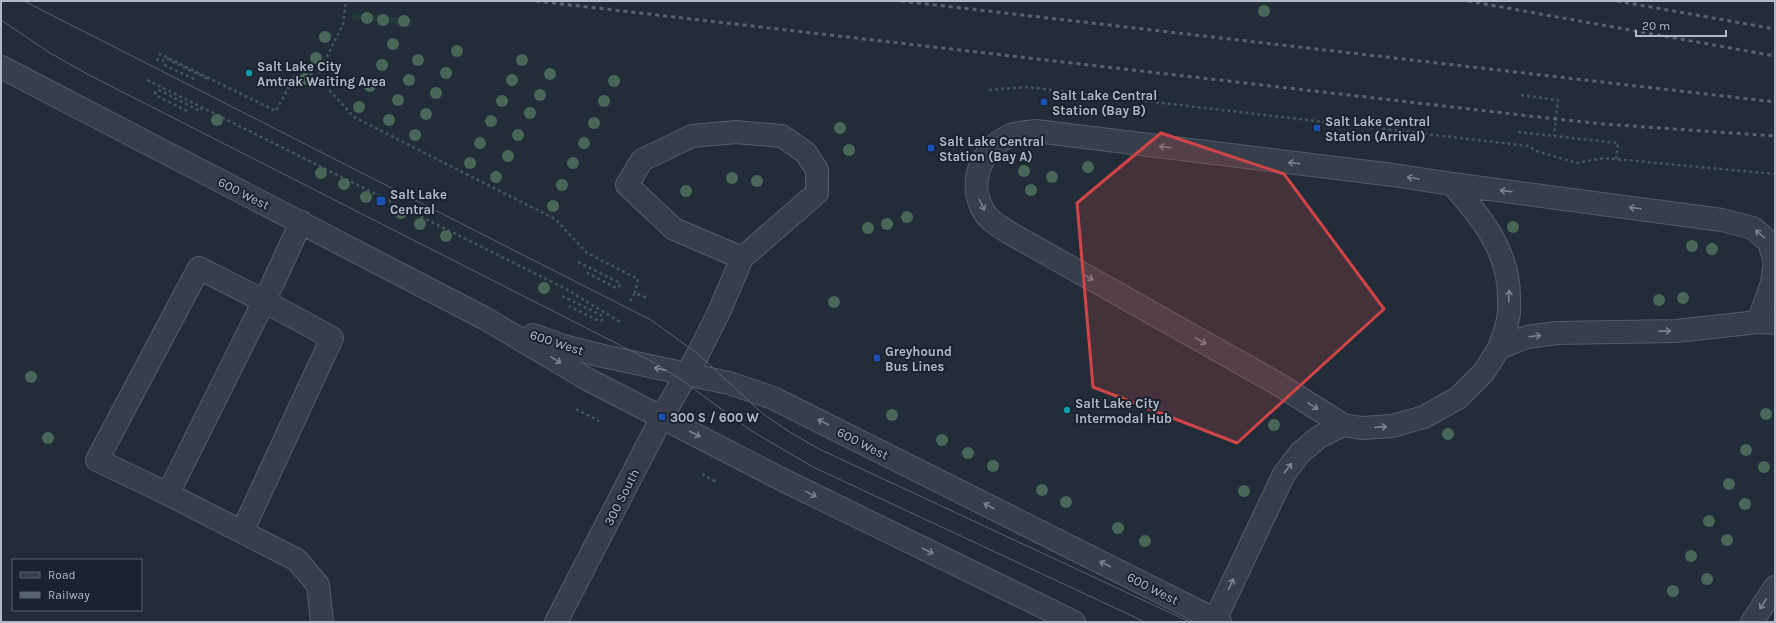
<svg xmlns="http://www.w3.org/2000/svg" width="1776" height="623" font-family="Karla,sans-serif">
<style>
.green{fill:#24393a}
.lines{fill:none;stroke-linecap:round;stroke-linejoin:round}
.minor-casing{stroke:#545d67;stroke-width:24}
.path{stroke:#425658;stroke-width:2.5;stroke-dasharray:3 3;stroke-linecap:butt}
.minor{stroke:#363f4a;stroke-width:22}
.tram{stroke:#586371;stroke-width:1}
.rail{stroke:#586371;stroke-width:3;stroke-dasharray:4 4;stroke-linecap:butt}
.tree{fill:#486758}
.oneway{stroke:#7a838e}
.marked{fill:#cf4548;fill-opacity:0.2;stroke:#cf4548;stroke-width:3;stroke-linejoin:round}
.culture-dot{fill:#0f9aa8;stroke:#1b242e;stroke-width:1.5}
.transit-dot{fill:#1a4fb4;stroke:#1b242e;stroke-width:1.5}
.labels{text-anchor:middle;stroke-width:4;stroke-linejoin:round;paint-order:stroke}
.poi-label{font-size:13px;font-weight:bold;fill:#b1bac6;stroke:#1b242e;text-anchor:start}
.street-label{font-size:13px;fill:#b1bac6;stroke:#1b242e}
</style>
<rect width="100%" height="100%" fill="#222d39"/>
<path class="green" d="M353 13 412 19 411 26 352 19Z"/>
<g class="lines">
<defs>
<path id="minor" d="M1 67 486 319 587 379 783 480 1074 622
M1452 184C1482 218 1510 252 1509 300 1509 306 1510 312 1508 318 1507 328 1502 338 1499 348
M301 222 273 283 168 494 297 560 318 585 322 622
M1758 322 1772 283 1775 262 1769 242 1753 228 1722 220 1452 184 1393 175 1036 131C1029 132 1018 132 1011 135 979 150 966 185 986 215 991 222 1001 227 1008 232L1278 384 1343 425 1362 428 1392 426 1424 417 1458 398 1484 372 1499 348 1527 337 1557 333 1676 331 1758 322 1775 323
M533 335 563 346 603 356 729 383 773 398 1220 622
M168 494 97 460 199 268 264 301 332 338 242 532
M1215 620 1284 474 1300 453 1319 437 1343 425
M556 622 662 417 698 354 719 312 742 258 817 193V170L806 153 782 136 736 132 692 136 642 160 627 185 674 229 742 258
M1752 622 1775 587"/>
</defs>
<use href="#minor" class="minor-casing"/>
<path class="path" d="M157 61 160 54 276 111 299 68 317 77 343 24 346 1
M317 77 354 117 555 219 587 253 638 279 635 293
M194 79 166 66 163 63V60L167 59 208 79V77
M147 80 566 289 620 322
M989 90 1027 87 1528 146 1539 152 1577 163 1603 158 1775 174
M1521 95 1558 100 1554 136
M187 111 159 97 155 94 156 91 159 90 200 111 202 107
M1518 132 1618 143 1616 159
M578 262 618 282 620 285 618 288 614 287 586 272
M562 296 601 315 603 319 601 321 597 320 569 306
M630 301 635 293 647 298
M576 409 599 421
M702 474 716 482"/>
<use href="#minor" class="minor"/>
<path class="tram" d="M24 1 651 320 698 354 762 413 788 431 819 449 1190 622
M1 20 50 53 89 75 653 362 683 381 750 430 813 467 1145 622"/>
<path class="rail" d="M536 1 1556 119 1603 124 1775 136
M901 1 1775 102
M1468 1 1775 56
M1617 1 1775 29"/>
</g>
<g class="tree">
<circle cx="1264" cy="11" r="6"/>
<circle cx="367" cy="18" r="6"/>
<circle cx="383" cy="20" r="6"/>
<circle cx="404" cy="21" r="6"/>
<circle cx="325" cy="37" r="6"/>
<circle cx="393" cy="44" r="6"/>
<circle cx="457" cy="51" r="6"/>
<circle cx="316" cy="58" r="6"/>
<circle cx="418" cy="60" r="6"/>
<circle cx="522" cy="60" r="6"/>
<circle cx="382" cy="65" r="6"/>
<circle cx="446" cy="73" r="6"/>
<circle cx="550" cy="74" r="6"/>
<circle cx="305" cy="79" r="6"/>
<circle cx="409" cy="80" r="6"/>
<circle cx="512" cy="80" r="6"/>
<circle cx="614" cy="81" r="6"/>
<circle cx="370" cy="86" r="6"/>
<circle cx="436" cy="93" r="6"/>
<circle cx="540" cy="95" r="6"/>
<circle cx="398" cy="100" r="6"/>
<circle cx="502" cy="101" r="6"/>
<circle cx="604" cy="101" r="6"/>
<circle cx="359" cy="107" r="6"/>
<circle cx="530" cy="113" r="6"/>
<circle cx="426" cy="114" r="6"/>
<circle cx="217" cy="120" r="6"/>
<circle cx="389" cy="120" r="6"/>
<circle cx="491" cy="121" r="6"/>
<circle cx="594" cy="123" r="6"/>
<circle cx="840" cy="128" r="6"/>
<circle cx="415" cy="135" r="6"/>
<circle cx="518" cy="135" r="6"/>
<circle cx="480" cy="143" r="6"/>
<circle cx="584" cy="143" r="6"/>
<circle cx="849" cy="150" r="6"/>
<circle cx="508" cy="156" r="6"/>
<circle cx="470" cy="163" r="6"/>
<circle cx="573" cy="163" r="6"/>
<circle cx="1088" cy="167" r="6"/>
<circle cx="1024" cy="171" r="6"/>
<circle cx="321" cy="173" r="6"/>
<circle cx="496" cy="177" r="6"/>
<circle cx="1052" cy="177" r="6"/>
<circle cx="732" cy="178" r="6"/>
<circle cx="757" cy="181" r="6"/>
<circle cx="344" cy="184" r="6"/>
<circle cx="562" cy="185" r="6"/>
<circle cx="1031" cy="190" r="6"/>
<circle cx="686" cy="191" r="6"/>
<circle cx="366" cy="197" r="6"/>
<circle cx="553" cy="206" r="6"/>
<circle cx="401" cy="213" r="6"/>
<circle cx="907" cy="217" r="6"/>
<circle cx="420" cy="224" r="6"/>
<circle cx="887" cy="224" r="6"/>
<circle cx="1513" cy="227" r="6"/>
<circle cx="868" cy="228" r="6"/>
<circle cx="446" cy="236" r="6"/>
<circle cx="1692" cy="246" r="6"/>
<circle cx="1712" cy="249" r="6"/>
<circle cx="544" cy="288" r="6"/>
<circle cx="1683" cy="298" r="6"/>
<circle cx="1659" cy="300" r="6"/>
<circle cx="834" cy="302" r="6"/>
<circle cx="31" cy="377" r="6"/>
<circle cx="1766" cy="414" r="6"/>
<circle cx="892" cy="415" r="6"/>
<circle cx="1274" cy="425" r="6"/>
<circle cx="1448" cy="434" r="6"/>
<circle cx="48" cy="438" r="6"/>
<circle cx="942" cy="440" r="6"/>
<circle cx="1746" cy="450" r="6"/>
<circle cx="968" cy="453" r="6"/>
<circle cx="993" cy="466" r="6"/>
<circle cx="1764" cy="467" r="6"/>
<circle cx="1729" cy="484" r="6"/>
<circle cx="1042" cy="490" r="6"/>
<circle cx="1244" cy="491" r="6"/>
<circle cx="1066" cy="502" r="6"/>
<circle cx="1745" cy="504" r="6"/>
<circle cx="1709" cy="521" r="6"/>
<circle cx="1118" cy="528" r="6"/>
<circle cx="1727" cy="540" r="6"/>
<circle cx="1145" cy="541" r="6"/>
<circle cx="1691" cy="556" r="6"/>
<circle cx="1707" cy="579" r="6"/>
<circle cx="1673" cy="591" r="6"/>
</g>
<defs><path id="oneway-shaft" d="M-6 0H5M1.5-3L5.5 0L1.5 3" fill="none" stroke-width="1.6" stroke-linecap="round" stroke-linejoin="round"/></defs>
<g class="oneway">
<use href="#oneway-shaft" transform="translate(1165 147) rotate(-173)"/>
<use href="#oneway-shaft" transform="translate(1294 163) rotate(-173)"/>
<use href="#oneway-shaft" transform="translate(1413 178) rotate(-171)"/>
<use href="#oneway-shaft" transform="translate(1506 191) rotate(-173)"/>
<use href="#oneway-shaft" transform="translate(982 205) rotate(64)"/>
<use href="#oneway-shaft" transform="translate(1635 208) rotate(-173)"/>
<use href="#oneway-shaft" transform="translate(1760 234) rotate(-138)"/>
<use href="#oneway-shaft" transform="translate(1088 277) rotate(29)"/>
<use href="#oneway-shaft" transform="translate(1509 296) rotate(-88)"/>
<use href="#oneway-shaft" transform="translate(1665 331) rotate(-1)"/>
<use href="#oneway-shaft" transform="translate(1535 336) rotate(-7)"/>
<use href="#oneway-shaft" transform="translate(1201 341) rotate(29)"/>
<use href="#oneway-shaft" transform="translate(556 360) rotate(31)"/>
<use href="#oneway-shaft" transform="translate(660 369) rotate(-167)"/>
<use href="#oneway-shaft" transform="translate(1313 406) rotate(32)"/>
<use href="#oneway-shaft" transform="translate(823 422) rotate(-153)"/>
<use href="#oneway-shaft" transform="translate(1381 427) rotate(-4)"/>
<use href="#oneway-shaft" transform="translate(695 434) rotate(27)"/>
<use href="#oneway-shaft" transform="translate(1288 468) rotate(-52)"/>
<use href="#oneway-shaft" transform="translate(811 494) rotate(26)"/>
<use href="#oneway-shaft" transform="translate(989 506) rotate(-153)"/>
<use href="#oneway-shaft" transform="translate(928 551) rotate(26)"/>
<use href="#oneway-shaft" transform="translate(1105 564) rotate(-153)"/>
<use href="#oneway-shaft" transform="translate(1231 584) rotate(-65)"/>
<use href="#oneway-shaft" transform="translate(1763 604) rotate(124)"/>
</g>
<path class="marked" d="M1161 133 1284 174 1384 309 1237 443 1093 387 1077 203Z"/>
<g class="culture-dot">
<circle cx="249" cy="73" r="4"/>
<circle cx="1067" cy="410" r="4"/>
</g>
<g class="transit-dot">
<rect x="1040" y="98" width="8" height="8" rx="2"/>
<rect x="1313" y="124" width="8" height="8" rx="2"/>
<rect x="927" y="144" width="8" height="8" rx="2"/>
<rect x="376" y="196" width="10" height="10" rx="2"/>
<rect x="873" y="354" width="8" height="8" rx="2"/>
<rect x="658" y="413" width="8" height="8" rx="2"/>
</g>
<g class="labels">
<g class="poi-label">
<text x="257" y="71">Salt Lake City<tspan x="257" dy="15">Amtrak Waiting Area</tspan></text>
<text x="1052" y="100">Salt Lake Central<tspan x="1052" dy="15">Station (Bay B)</tspan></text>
<text x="1325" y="126">Salt Lake Central<tspan x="1325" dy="15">Station (Arrival)</tspan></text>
<text x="939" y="146">Salt Lake Central<tspan x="939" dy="15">Station (Bay A)</tspan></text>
<text x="390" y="199">Salt Lake<tspan x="390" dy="15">Central</tspan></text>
<text x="885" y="356">Greyhound<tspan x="885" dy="15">Bus Lines</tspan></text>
<text x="1075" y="408">Salt Lake City<tspan x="1075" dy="15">Intermodal Hub</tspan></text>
<text x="670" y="422">300 S / 600 W</text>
</g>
<g class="street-label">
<text transform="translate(244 193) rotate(27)" y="5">600 West</text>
<text transform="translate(557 342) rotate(18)" y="5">600 West</text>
<text transform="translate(863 443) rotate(27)" y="5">600 West</text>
<text transform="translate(621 497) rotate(-63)" y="5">300 South</text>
<text transform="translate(1153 588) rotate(27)" y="5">600 West</text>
</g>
</g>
<rect width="1776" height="623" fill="none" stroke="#b1bac6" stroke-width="4"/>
<rect x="12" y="559" width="130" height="52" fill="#1b242e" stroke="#57606b"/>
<rect x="20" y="572" width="20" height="6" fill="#363f4a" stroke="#57606b"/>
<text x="48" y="579" font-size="12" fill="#b1bac6">Road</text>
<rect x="20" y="592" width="20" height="6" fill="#586371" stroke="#57606b"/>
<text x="48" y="599" font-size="12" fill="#b1bac6">Railway</text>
<path d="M1636 30v6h90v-6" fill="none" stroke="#b1bac6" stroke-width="2"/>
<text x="1642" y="30" font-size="12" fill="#b1bac6" stroke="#1b242e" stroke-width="3" paint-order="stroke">20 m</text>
</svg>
